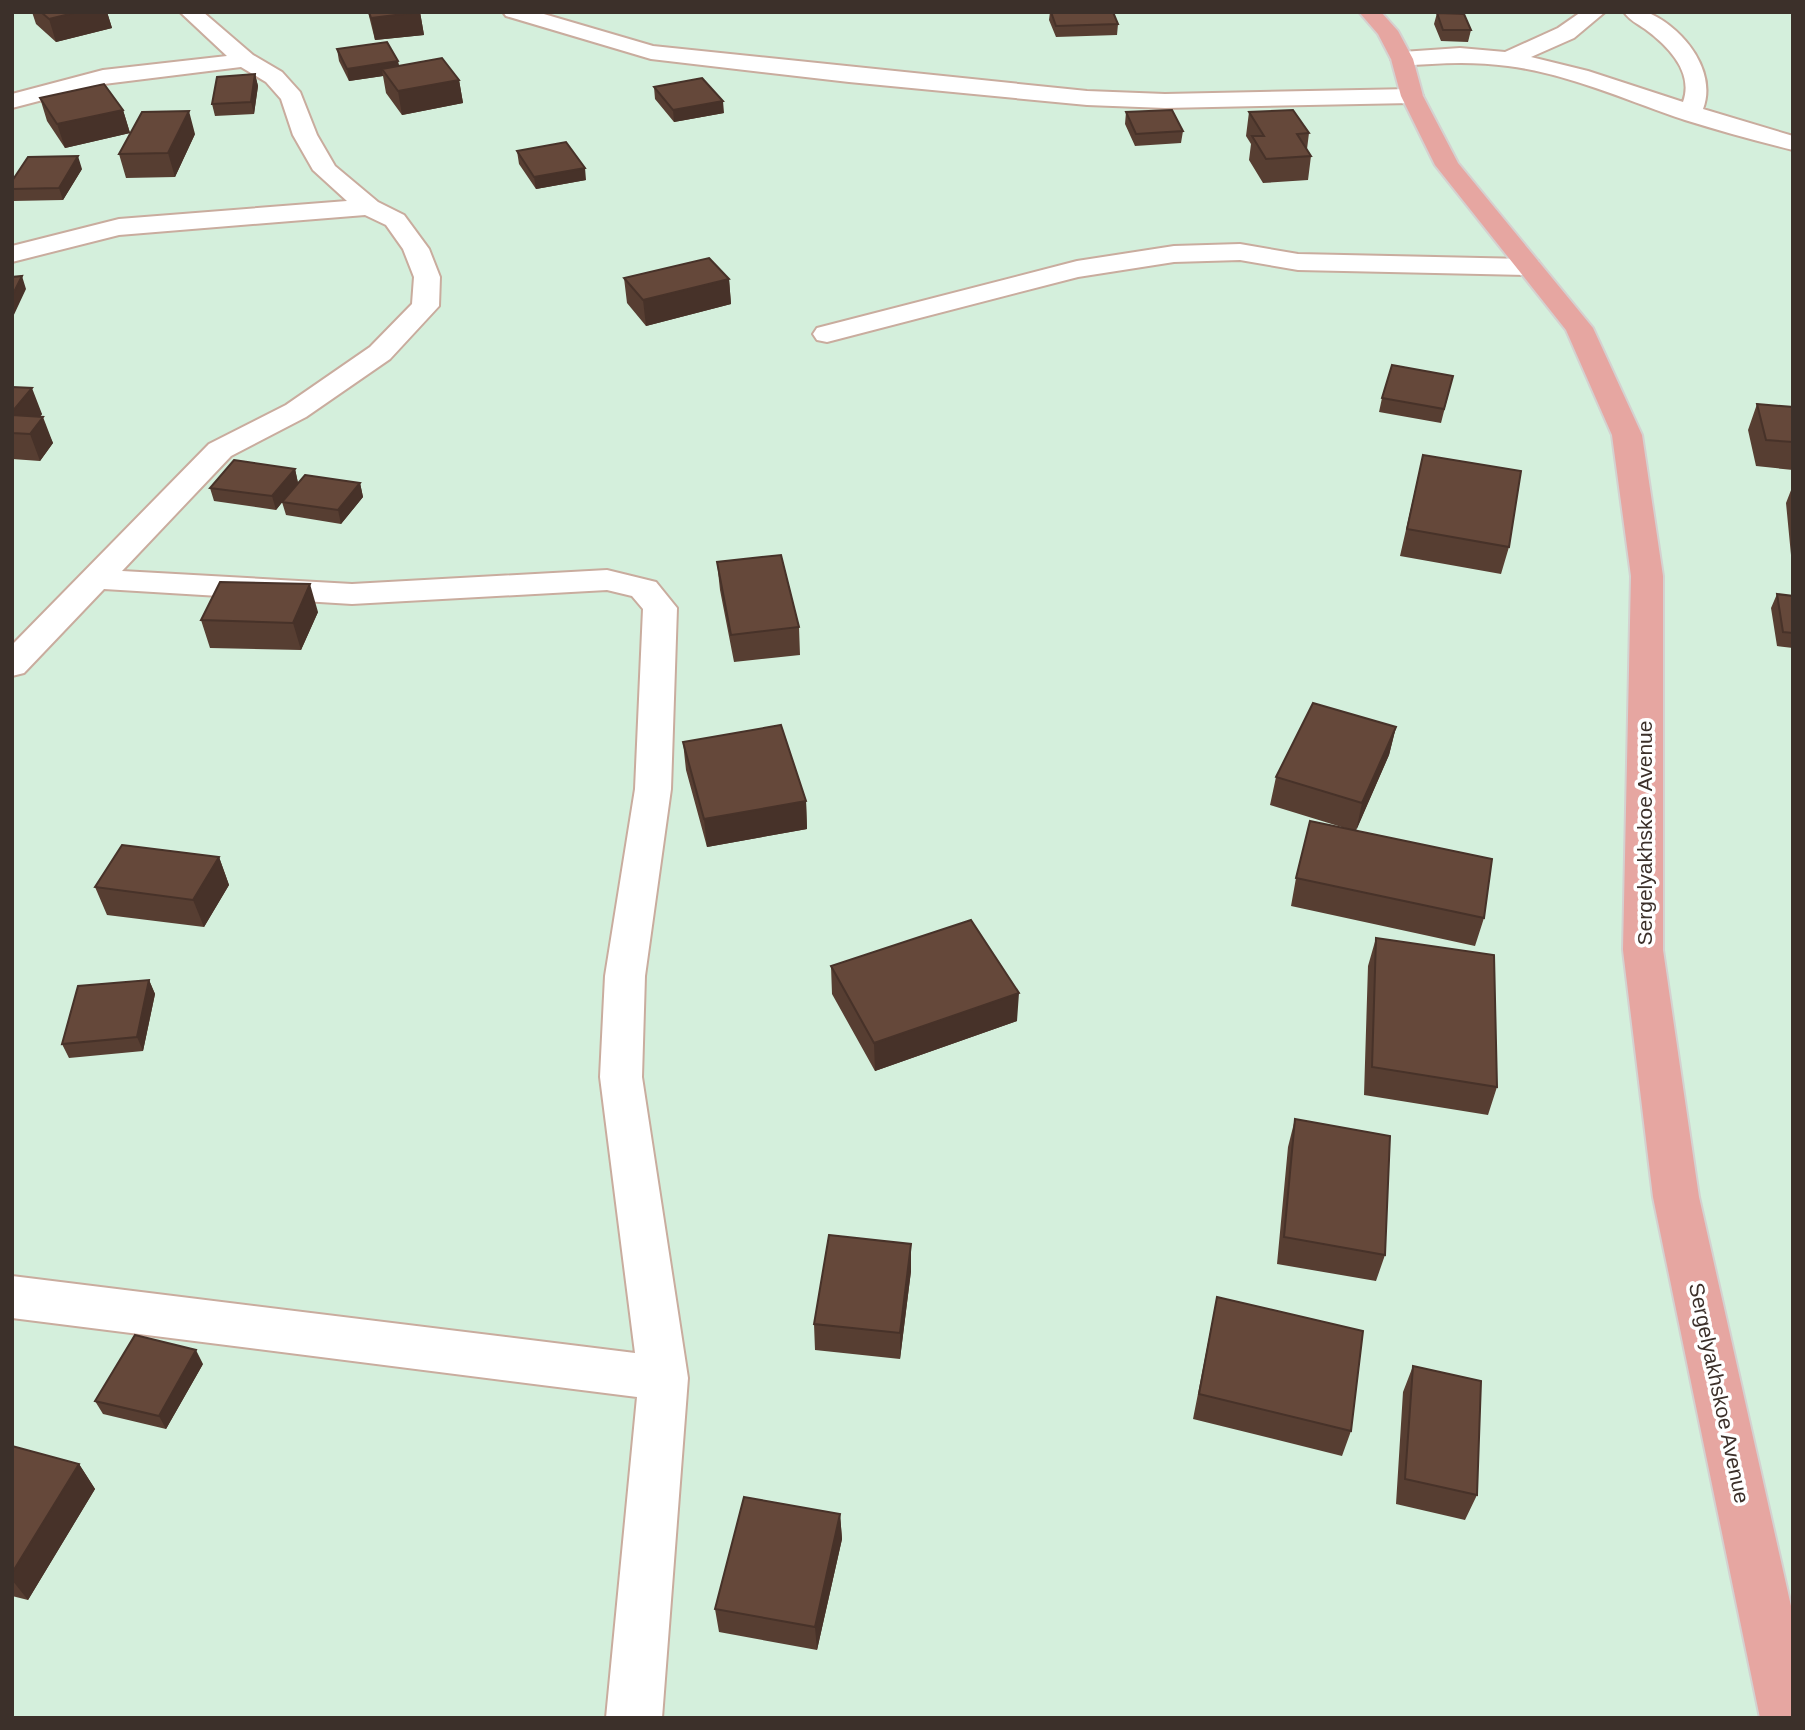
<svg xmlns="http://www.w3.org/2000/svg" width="1805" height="1730" font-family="Helvetica,sans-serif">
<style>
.green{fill:#d4efdc}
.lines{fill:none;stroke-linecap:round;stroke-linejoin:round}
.minor-casing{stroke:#c9ac9e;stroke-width:4}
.major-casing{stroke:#d4d1d0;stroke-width:4}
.minor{fill:#fff;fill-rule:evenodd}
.major{fill:#e6a6a1;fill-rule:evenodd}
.wall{fill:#573e32}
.shaded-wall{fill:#473229}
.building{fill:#65483a;stroke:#473229;stroke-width:2}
.labels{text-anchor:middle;stroke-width:7;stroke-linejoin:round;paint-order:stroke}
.street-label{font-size:21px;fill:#3c302a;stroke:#fff}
</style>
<rect width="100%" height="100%" fill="#fbf5f2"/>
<path class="green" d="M12 12H1793V1718H12Z"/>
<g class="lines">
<defs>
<path id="minor" d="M180 12H203L253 55 282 72 300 92 317 135 335 166 378 202 404 215 429 249 440 277 439 306 390 359 306 417 231 456 122 571 352 584 607 570 656 582 677 608 671 789 645 976 642 1077 688 1378 662 1718H606L637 1397 12 1318V1276L635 1353 600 1077 605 976 635 789 643 609 632 596 607 590 352 604 104 589 24 673 12 676V645L209 444 286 405 370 347 412 304 414 277 403 249 386 225 365 215 119 235 12 262V246L119 219 347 201 313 170 293 135 281 99 266 82 241 67 104 84 12 108V94L103 70 227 56Z
M503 12H537L653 46 1087 91 1165 94 1412 89 1420 91 1423 96 1420 101 1412 103 1165 108 1087 105 849 82 651 59 506 16Z
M1581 12H1605L1574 38 1531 57 1588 71 1683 102C1694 72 1668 46 1645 29 1638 24 1629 20 1624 12 1632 12 1644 10 1651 14 1685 30 1717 72 1703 109L1793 136V150C1757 141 1720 131 1685 120 1628 101 1570 74 1508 66 1472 61 1438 63 1402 66L1394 64 1391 59 1394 54 1402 52 1460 48 1505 52 1558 28Z
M1240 244 1298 254 1529 259 1538 261 1542 267 1538 273 1529 275 1298 270 1240 260 1174 262 1078 277 827 342 817 340 813 334 817 328 1077 261 1174 246Z"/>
<path id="major" d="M1359 12H1381L1398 31 1413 59 1423 96 1458 163 1593 328 1642 435 1663 576V950L1699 1197 1793 1615V1718H1760L1653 1197 1623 950 1631 576 1612 435 1566 330 1435 165 1401 96 1391 59 1378 34Z"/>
</defs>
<use href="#minor" class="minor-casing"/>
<use href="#major" class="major-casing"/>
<use href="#minor" class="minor"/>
<use href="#major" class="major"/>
</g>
<path class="wall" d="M32 12H107L112 28 56 42 36 24Z
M368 12H420L424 35 375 40Z
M1050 12H1113L1118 24 1117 35 1056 37 1049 20Z
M1437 13 1471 30 1468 42 1441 41 1434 24Z
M337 49 399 66 459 80 463 103 402 115 386 93 383 76 349 81 339 61Z
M255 74 258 86 254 114 215 116 212 104Z
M654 87 724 113 674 122 655 99Z
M40 98 123 110 130 133 65 148 47 121Z
M1126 112 1183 131 1181 143 1135 146 1125 124Z
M1249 112 1309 133 1307 149 1311 156 1308 180 1263 183 1249 160 1251 144 1246 136Z
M195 134 175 177 126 178 119 154Z
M517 151 586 180 536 189 519 164Z
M82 169 63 200 12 201V181Z
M624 278 729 279 731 304 646 326 627 303Z
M1453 376 1441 423 1379 412 1382 398Z
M12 387 42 414 40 417 53 443 40 461 12 459Z
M1757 404 1793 407V470L1756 466 1748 430Z
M1423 455 1509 547 1501 574 1400 556Z
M295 469 298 483H360L363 497 341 524 286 515 282 502 276 510 214 501 210 488Z
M1793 485V556L1791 555 1786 503Z
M717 562 799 627 800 655 734 662 720 590Z
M1777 594 1793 596V648L1777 646 1771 608Z
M318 612 301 650 210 648 201 620Z
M1396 727 1389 755 1356 830 1484 918 1475 946 1291 906 1296 878 1348 829 1270 805 1276 777Z
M683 742 806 801 807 829 707 847 686 770Z
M219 857 229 885 204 927 107 915 95 887Z
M1376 938 1497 1087 1488 1115 1364 1095 1368 966Z
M831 966 1017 1021 875 1071 832 994Z
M149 980 155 994 143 1051 69 1058 62 1044Z
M1295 1119 1385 1255 1376 1281 1277 1264 1288 1147Z
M911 1244V1271L900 1359 815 1350 814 1324Z
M1217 1297 1351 1431 1342 1456 1193 1419Z
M203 1364 166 1429 103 1414 95 1401Z
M1413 1366 1477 1495 1465 1520 1396 1504 1403 1392Z
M12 1446 79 1464 95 1489 28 1600 12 1596Z
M840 1514 842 1539 817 1650 719 1632 715 1609Z"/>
<path class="shaded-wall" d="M78 12H107L112 28 56 42 49 19Z
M420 12 424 35 375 40 371 18Z
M398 61 401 73 382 69 383 76 349 81 347 69Z
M255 74 258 86 254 114 251 102Z
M459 80 463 103 402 115 398 91Z
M723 101 724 113 674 122 673 110Z
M123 110 130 133 65 148 57 124Z
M189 111 195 134 175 177 168 153Z
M78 156 82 169 63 200 59 188Z
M585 168 586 180 536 189 534 177Z
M22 276 26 289 12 319V296Z
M729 279 731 304 646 326 643 300Z
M32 388 42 414 26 434 12 420V412Z
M43 417 53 443 40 461 30 434Z
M295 469 298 483 276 510 272 496Z
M360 483 363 497 341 524 338 510Z
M310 584 318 612 301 650 293 623Z
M1396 727 1389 755 1356 831 1362 803Z
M806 801 807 829 707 847 704 819Z
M219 857 229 885 204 927 193 900Z
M149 980 155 994 143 1051 137 1037Z
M1019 993 1017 1021 875 1071 874 1043Z
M911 1244V1271L900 1359V1333Z
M196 1350 203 1364 166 1429 159 1416Z
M79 1464 95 1489 28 1600 12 1580V1573Z
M840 1514 842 1539 817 1650 815 1627Z"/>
<path class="building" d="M41 12H78L49 19Z
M369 12H420L371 18Z
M1051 12H1113L1118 24 1056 26Z
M1437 13 1464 14 1471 30H1443Z
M387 42 398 61 347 69 337 49Z
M442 58 459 80 398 91 382 69Z
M255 74 251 102 212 104 217 77Z
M702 78 723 101 673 110 654 87Z
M104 84 123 110 57 124 40 98Z
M1172 110 1183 131 1136 134 1126 112Z
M1293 110 1309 133 1297 134 1311 156 1266 159 1252 136H1264L1249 112Z
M189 111 168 153 119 154 142 112Z
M566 142 585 168 534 177 517 151Z
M78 156 59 188 12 189V181L28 157Z
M709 258 729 279 643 300 624 278Z
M22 276 12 296V277Z
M1392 365 1453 376 1444 409 1382 398Z
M12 387 32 388 12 412Z
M1757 404 1793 407V442L1766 440Z
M12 415 43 417 30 434 12 433Z
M1423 455 1521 471 1509 547 1407 529Z
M234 460 295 469 272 496 210 488Z
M305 475 360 483 338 510 282 502Z
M781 555 799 627 731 635 717 562Z
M220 582 310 584 293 623 201 620Z
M1777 594 1793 596V633L1783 632Z
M1313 703 1396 727 1362 803 1276 777Z
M781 725 806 801 704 819 683 742Z
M1310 821 1492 859 1484 918 1296 878Z
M122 845 219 857 193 900 95 887Z
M971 920 1019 993 874 1043 831 966Z
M1376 938 1494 955 1497 1087 1372 1067Z
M149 980 137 1037 62 1044 78 986Z
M1295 1119 1390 1136 1385 1255 1284 1237Z
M829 1235 911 1244 900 1333 814 1324Z
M1217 1297 1363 1331 1351 1431 1199 1394Z
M135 1335 196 1350 159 1416 95 1401Z
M1413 1366 1481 1381 1477 1495 1405 1479Z
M12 1446 79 1464 12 1573Z
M744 1497 840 1514 815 1627 715 1609Z"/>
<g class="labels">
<g class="street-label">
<text transform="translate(1645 833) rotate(-90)" y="7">Sergelyakhskoe Avenue</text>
<text transform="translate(1719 1393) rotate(78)" y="7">Sergelyakhskoe Avenue</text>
</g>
</g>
<rect width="1805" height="1730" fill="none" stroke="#3c302a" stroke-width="28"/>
</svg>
